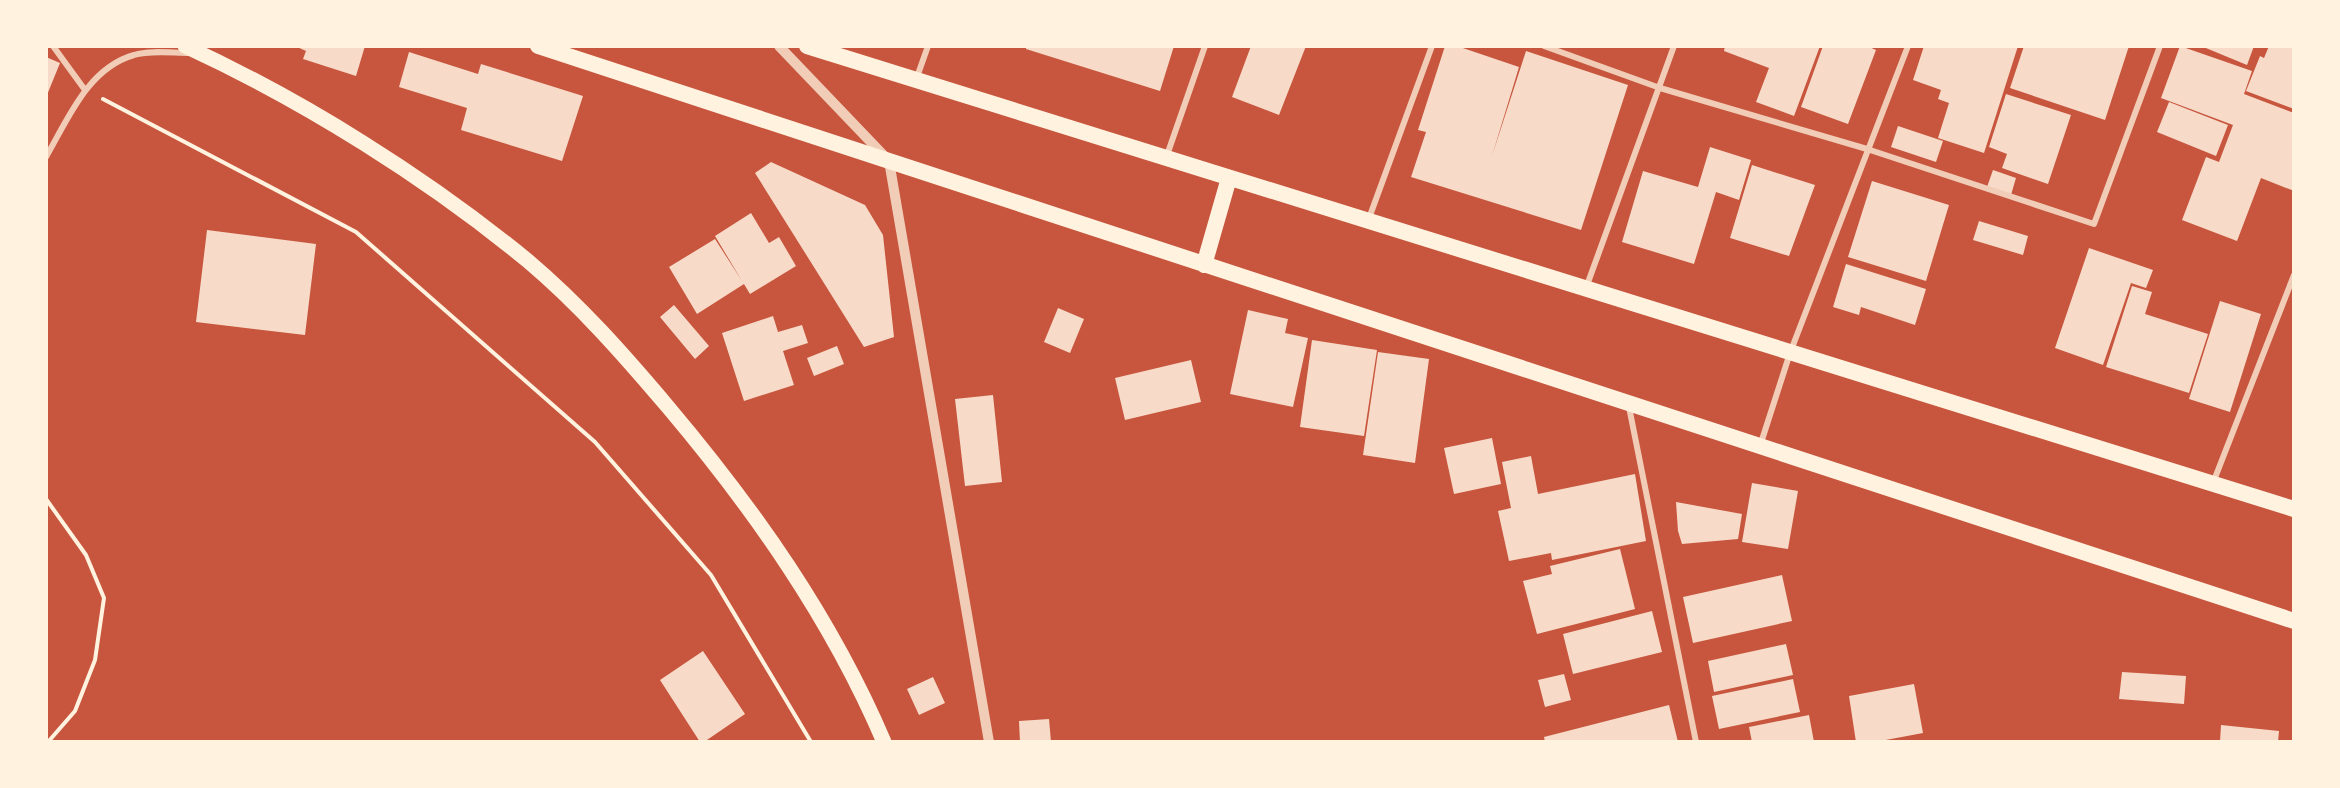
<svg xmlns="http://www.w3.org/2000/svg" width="2340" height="788" font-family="'Source Serif 4',serif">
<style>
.building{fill:#f7dbc8}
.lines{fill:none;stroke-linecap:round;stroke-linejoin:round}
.path{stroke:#fff3e0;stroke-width:4}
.minor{stroke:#f1ccb7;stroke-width:6}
.tertiary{stroke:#f1ccb7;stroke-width:10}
.primary{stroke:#fff3e0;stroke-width:15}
.trunk{stroke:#fff3e0;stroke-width:16}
</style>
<rect width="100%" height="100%" fill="#c8553d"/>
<path class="building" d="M295 46H365L356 76 303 59 306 51Z
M1026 46H1174L1160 91 1026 49Z
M1251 46H1306L1279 115 1232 97Z
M1445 46H1457L1519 67 1492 156 1526 51 1628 85 1581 230 1411 177 1426 132 1418 130Z
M1725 46H1820L1794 116 1756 102 1769 68 1724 51Z
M1823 46H1867L1876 50 1848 124 1801 107Z
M1924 46H2018L1984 153 1938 138 1949 103 1938 99 1941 90 1913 80Z
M2024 46H2129L2105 120 2010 88Z
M2180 46 2252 71 2244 94 2294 113V191L2261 178 2237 241 2182 220 2206 157 2219 162 2233 125 2161 98Z
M2201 46H2254L2247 65Z
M2269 46H2294V109L2246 91 2260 56 2264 58Z
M409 52 478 74 481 64 583 96 562 161 461 130 467 108 399 87Z
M46 57 60 63 47 95H46Z
M2006 94 2071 115 2048 184 2002 168 2007 154 1989 147Z
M2169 102 2228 125 2216 156 2157 132Z
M1898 126 1943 141 1936 162 1891 147Z
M1710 147 1751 160 1739 200 1716 192 1694 264 1622 242 1643 171 1698 187Z
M771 162 865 205 883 235 894 337 864 347 755 173Z
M1752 165 1815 185 1789 256 1730 238Z
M1993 170 2016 178 2011 195 1987 187Z
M1872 181 1949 205 1926 281 1848 257Z
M751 213 769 243 779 237 796 266 750 294 744 284 697 314 669 267 715 239 742 281 715 236Z
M1979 221 2028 236 2023 255 1973 240Z
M207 230 316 244 305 335 196 322Z
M2089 248 2153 270 2146 288 2131 283 2103 365 2055 348Z
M1846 264 1926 289 1915 325 1861 307 1859 315 1833 307Z
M2132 286 2152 292 2145 314 2208 334 2189 393 2106 367Z
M2220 301 2261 314 2230 412 2189 399Z
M674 305 709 346 695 359 660 317Z
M1058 308 1084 319 1070 353 1044 342Z
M1248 310 1288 319 1285 333 1308 338 1293 407 1230 394Z
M773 316 778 332 802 325 808 343 783 351 794 385 744 401 722 333Z
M1312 340 1377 350 1364 436 1300 427Z
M837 346 844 364 814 376 807 358Z
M1378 352 1429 359 1415 463 1363 455Z
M1191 360 1201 402 1125 420 1115 378Z
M993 395 1002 482 965 486 955 399Z
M1492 438 1501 484 1454 494 1444 448Z
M1531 456 1538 494 1635 474 1646 541 1552 560 1551 553 1509 561 1498 511 1511 508 1502 462Z
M1752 483 1798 491 1788 549 1742 542Z
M1676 502 1742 514 1738 539 1682 544 1678 531Z
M1620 549 1635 609 1537 634 1523 581 1552 574 1550 566Z
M1782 575 1792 621 1693 643 1683 597Z
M1652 611 1662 652 1573 674 1563 634Z
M1786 644 1793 675 1714 692 1708 661Z
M703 651 745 714 704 742H700L660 680Z
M2122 672 2186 676 2184 704 2119 699Z
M1564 674 1571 700 1545 707 1538 680Z
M933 677 945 703 919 715 907 689Z
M1793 679 1800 712 1719 729 1712 696Z
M1914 684 1923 733 1875 742H1856L1849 696Z
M1669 705 1678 742H1545L1544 737Z
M1809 715 1814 742H1752L1749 727Z
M1049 719 1051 742H1020L1019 721Z
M2221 725 2279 731 2278 742H2220Z"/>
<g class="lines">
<path class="path" d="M103 99 356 232 595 442 711 575 811 742
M46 499 86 555 104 598 95 660 75 711 48 742"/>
<path class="minor" d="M53 46 85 90
M1544 46 1660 88 1867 149 2094 224 2160 46
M917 77 928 46
M46 157C68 119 88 68 134 55 150 50 172 53 189 53
M1166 158 1205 46
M1368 221 1432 46
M1586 288 1674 46
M1629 407 1696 742
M1760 446 1790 353 1908 46
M2213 483 2294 275"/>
<path class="tertiary" d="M779 46 889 161 989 742"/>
<path class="primary" d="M185 46C304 101 427 178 528 261 580 305 624 355 668 407 754 509 831 618 884 742"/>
<path class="trunk" d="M538 46 2294 621
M807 46 2294 509
M1204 265 1229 178"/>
</g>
<rect width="2340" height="788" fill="none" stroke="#fff3e0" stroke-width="96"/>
</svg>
